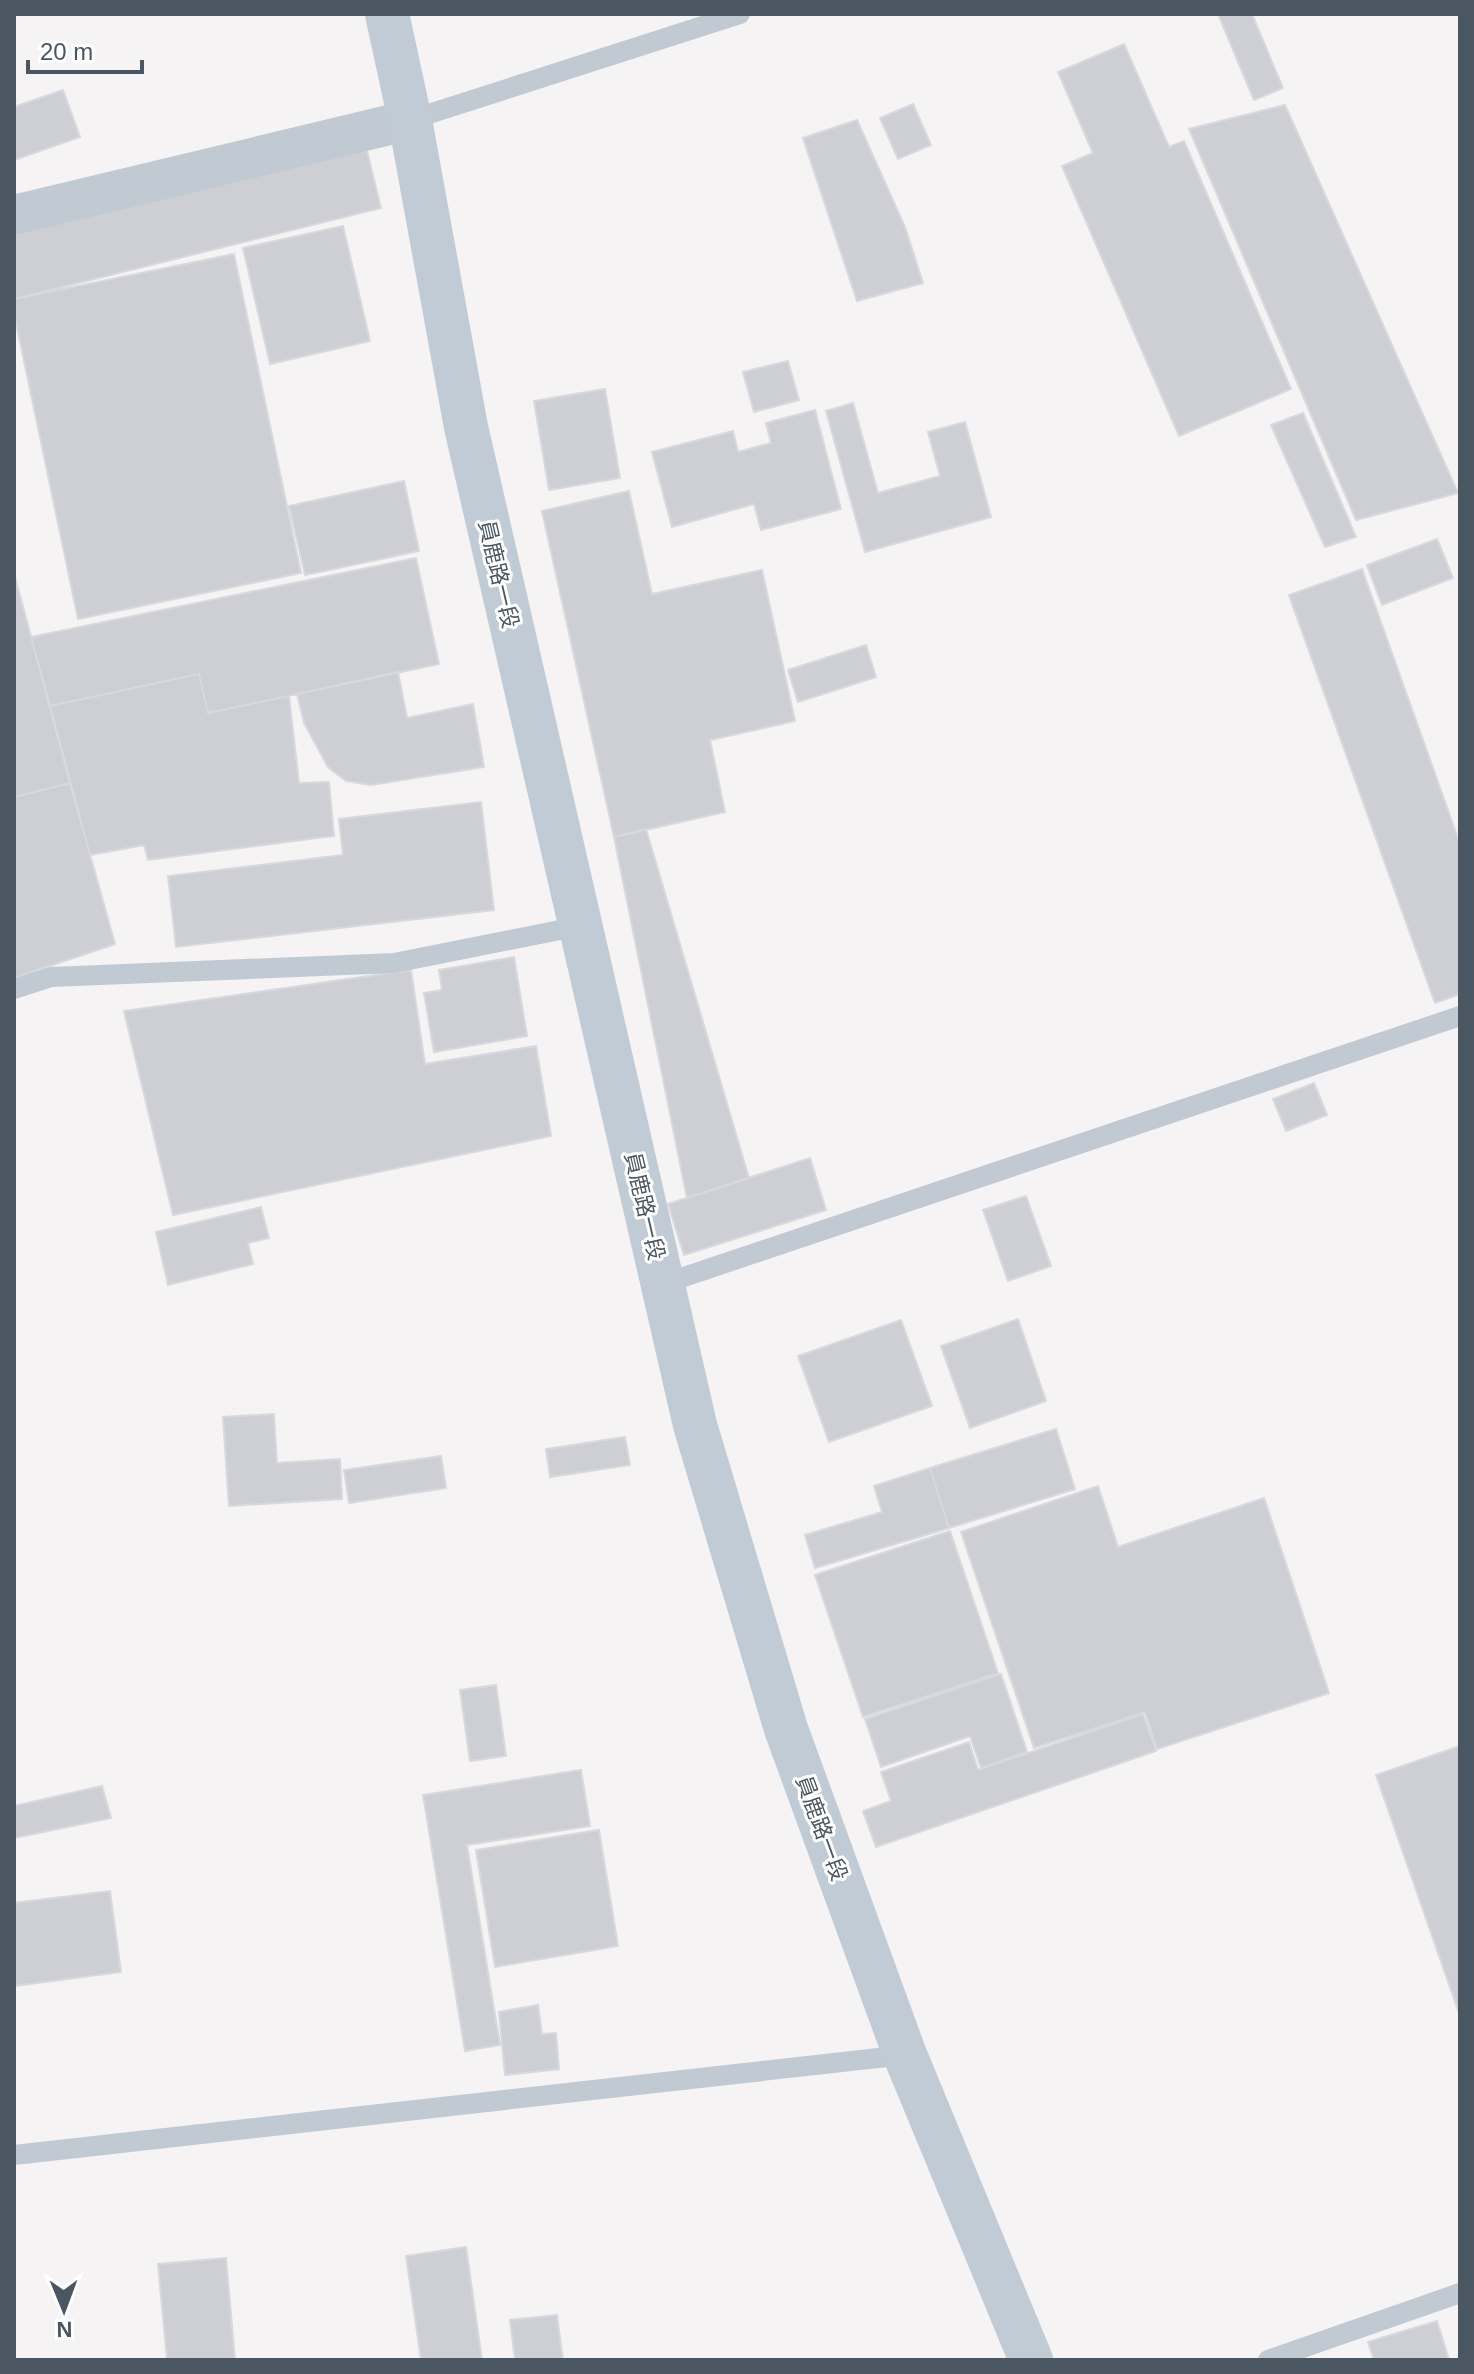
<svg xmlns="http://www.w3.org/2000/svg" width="1474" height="2374" font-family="Helvetica,'Noto Sans TC',sans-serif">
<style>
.building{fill:#cdcfd5;stroke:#d7d9de;stroke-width:2}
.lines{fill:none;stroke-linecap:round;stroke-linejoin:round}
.service{stroke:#c1cad2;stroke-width:20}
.minor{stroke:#c1cad2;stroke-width:40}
.secondary{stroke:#c1cbd6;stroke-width:44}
.labels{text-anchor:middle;stroke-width:6;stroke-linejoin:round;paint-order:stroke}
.street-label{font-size:22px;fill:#4a5661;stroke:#fff}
</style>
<rect width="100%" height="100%" fill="#f5f3f3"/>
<path class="building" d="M1218 14H1252L1283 88 1254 100Z
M1124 44 1169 147 1184 141 1291 389 1179 436 1062 166 1093 153 1058 72Z
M63 90 80 137 14 160V107Z
M913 104 931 145 898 159 880 118Z
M1285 105 1458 493 1356 520 1189 129Z
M857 120 905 227 923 283 857 301 803 138Z
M366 147 381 208 14 299V235Z
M343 226 370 341 270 364 243 248Z
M234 254 301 573 78 619 14 313V299Z
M788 361 799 400 754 412 743 372Z
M605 389 620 478 549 490 534 401Z
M853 403 878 493 940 476 928 432 965 422 991 517 865 552 826 411Z
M815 410 841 509 761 530 754 504 672 527 652 452 733 431 738 452 771 443 766 423Z
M1303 413 1356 537 1325 547 1271 425Z
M404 481 419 551 305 575 289 506Z
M629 491 652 594 762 570 795 721 710 740 725 812 614 837 542 511Z
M1437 539 1453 578 1382 605 1367 565Z
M416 558 439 664 208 713 199 674 50 706 31 637Z
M1362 569 1460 844V994L1435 1003 1289 595Z
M14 573 70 783 14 797Z
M866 645 876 677 798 702 788 670Z
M398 672 407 718 473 704 484 767 371 785 346 781 328 767 304 723 297 694Z
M199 674 208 713 289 696 299 783 329 782 334 836 148 860 144 845 90 855 50 706Z
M70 783 115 944 14 978V797Z
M481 802 494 910 176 947 168 876 343 855 339 819Z
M646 829 749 1178 687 1198 614 837Z
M514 957 527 1036 434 1052 424 993 442 990 439 970Z
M411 970 425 1064 536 1046 551 1136 173 1215 124 1011Z
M1314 1083 1327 1115 1286 1131 1273 1099Z
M810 1158 826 1210 684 1255 668 1204Z
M1026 1196 1051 1266 1008 1281 983 1210Z
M261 1207 269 1238 248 1243 253 1264 168 1285 156 1232Z
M1018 1319 1046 1401 970 1428 941 1346Z
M901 1320 932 1406 829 1442 798 1356Z
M274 1414 277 1463 340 1459 342 1499 229 1506 223 1417Z
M1056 1429 1075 1489 949 1528 930 1468Z
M625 1437 630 1465 550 1477 546 1449Z
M441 1456 446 1488 349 1503 344 1470Z
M930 1468 949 1528 815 1568 805 1535 882 1512 874 1486Z
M1098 1486 1118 1547 1264 1498 1329 1693 1157 1749 1145 1712 1034 1748 961 1532Z
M950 1531 998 1673 863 1717 815 1575Z
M1001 1674 1027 1752 981 1768 970 1736 881 1767 865 1719Z
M496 1685 506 1756 470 1761 460 1690Z
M1143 1714 1156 1751 876 1847 863 1811 891 1801 881 1772 969 1742 978 1770Z
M1460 1746V2016L1376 1775Z
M581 1770 590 1826 467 1845 500 2045 465 2051 423 1795Z
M102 1786 111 1818 14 1838V1806Z
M599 1830 618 1946 495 1967 476 1850Z
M110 1891 121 1972 14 1986V1903Z
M538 2005 542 2034 556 2033 559 2069 505 2075 499 2012Z
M466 2247 482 2360H421L406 2256Z
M226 2258 235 2360H167L158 2264Z
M557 2315 563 2360H515L510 2320Z
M1437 2321 1449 2360H1374L1368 2342Z"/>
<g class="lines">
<path class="service" d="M410 120 740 14
M14 989 51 977 394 963 580 926
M663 1284 1460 1016
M14 2155 905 2055
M1268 2360 1460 2293"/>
<path class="minor" d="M14 215 410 120"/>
<path class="secondary" d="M387 14 410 120 466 427 695 1425 786 1729 905 2055 1031 2360"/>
</g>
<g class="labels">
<g class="street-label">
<text transform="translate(499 574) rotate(77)" y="8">員鹿路一段</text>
<text transform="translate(645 1206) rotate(77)" y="8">員鹿路一段</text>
<text transform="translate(822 1828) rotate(70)" y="8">員鹿路一段</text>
</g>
</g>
<rect width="1474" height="2374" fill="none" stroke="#4a5661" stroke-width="32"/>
<g transform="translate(64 2310) rotate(179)" stroke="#ffffff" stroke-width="6" paint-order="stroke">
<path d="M0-6L14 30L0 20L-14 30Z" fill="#4a5661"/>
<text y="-12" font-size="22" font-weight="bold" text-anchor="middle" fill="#4a5661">N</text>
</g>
<path d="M28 60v12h114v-12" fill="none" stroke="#4a5661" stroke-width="4"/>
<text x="40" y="60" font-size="24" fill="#4a5661" stroke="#ffffff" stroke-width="6" paint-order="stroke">20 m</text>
</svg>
